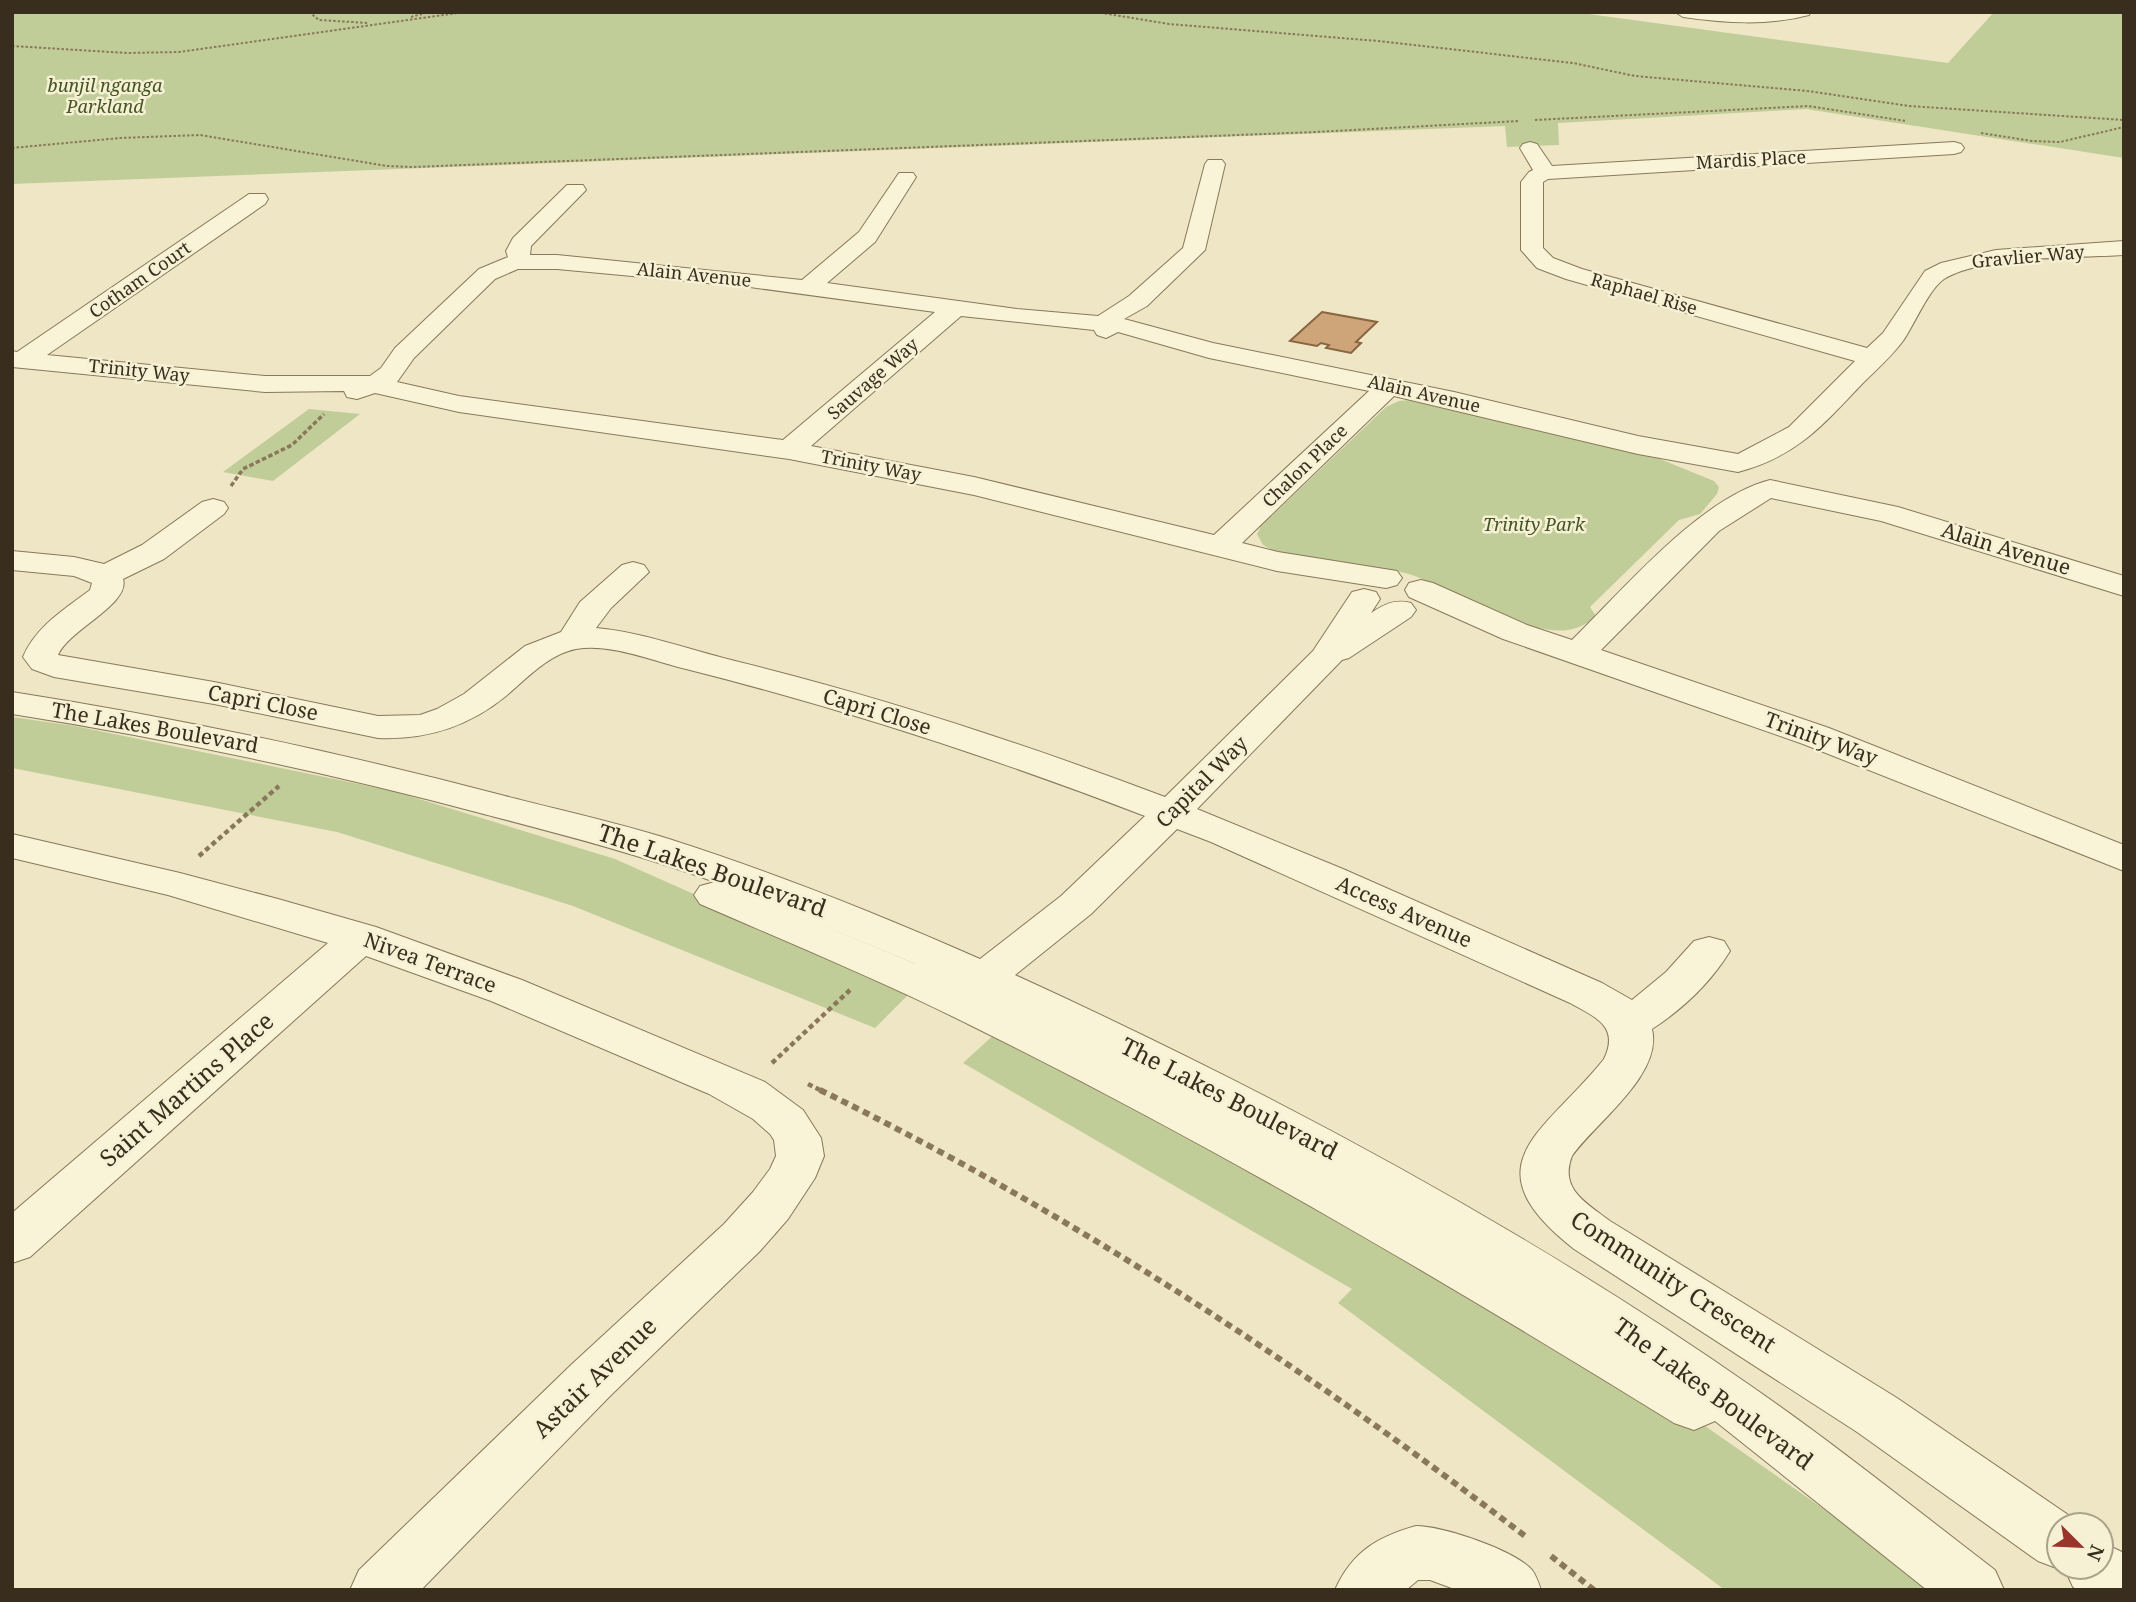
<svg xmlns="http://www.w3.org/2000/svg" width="2136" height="1602" font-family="'Noto Serif',serif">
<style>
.green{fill:#c1cd98}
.building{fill:#cda579;stroke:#896540;stroke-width:2}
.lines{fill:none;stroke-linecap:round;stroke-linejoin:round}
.minor-casing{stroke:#89785a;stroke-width:2}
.path-far3{stroke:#89785a;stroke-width:2;stroke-dasharray:2.5 2;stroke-linecap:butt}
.path-far2{stroke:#89785a;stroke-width:3.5;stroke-dasharray:4.5 2.5;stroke-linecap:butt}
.path-far1{stroke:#89785a;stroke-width:4.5;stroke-dasharray:5 3.5;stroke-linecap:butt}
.path{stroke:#89785a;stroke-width:6;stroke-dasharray:7 5;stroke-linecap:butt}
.minor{fill:#f9f3d7;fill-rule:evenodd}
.labels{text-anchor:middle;stroke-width:5;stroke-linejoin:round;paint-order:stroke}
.far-park-label{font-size:18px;font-style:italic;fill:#445625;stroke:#f6f0d4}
.far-street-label{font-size:18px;fill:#392e1e;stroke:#f6f0d4}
.street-label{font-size:21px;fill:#392e1e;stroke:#f6f0d4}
.near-street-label{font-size:24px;fill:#392e1e;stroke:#f6f0d4}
</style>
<rect width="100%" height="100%" fill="#eee6c4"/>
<path class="green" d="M12 12H1574L1948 63 1994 12H2124V158L1806 109 1558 123 1559 145 1507 147 1505 126 12 184Z
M1410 400 1550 430 1655 457 1714 481 1719 487 1717 494 1700 514 1679 520 1590 607 1596 616C1567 644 1528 625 1496 614 1483 609 1468 606 1455 600 1439 592 1428 579 1409 574 1362 561 1307 570 1263 545L1257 534 1261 526 1386 407 1399 401Z
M309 409 360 414 273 481 223 472Z
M12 717 75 726 393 791 615 859 912 991 875 1028 573 906 337 832 12 768Z
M998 1031 1672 1403 1940 1590H1725L1338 1303 1352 1289 963 1063Z"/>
<path class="building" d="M1322 312 1377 322 1356 342 1361 343 1351 353 1326 348 1329 345 1321 343 1317 346 1290 341Z"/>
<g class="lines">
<defs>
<path id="minor" d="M1675 12H1811L1809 15C1767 26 1725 23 1683 17Z
M1530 142 1537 144 1552 166 1954 142 1961 144 1964 148 1961 152 1954 154 1548 179 1543 182V248L1553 258 1582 269 1867 348 1883 333 1925 271 1941 263 1996 250 2124 241V255C2078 258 1982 255 1944 279 1929 289 1914 325 1903 341 1891 357 1876 370 1862 384 1823 425 1796 457 1738 472L1638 454 1394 396 1242 543 1278 552 1397 571 1402 578 1397 585 1386 588 1277 571 974 495 789 459 459 412 375 393 357 399 347 397 344 391 265 392 12 367V351L17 352 249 194H265L268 199 265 204 47 355 265 376H370L381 368 395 348 479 269 508 257 506 251 513 238 567 185H583L586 190 531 246 530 255H557L802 280 859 232 899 173H913L916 177 875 242 827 283 1017 309 1098 316 1129 296 1183 248 1205 164 1208 160H1222L1225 164 1205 250 1147 306 1124 319 1213 343 1454 392 1638 436 1738 454 1789 427 1855 361 1566 279 1537 268 1521 250V182L1529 172 1533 170 1520 148 1523 144ZM518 269H557L750 287 935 312 783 440 459 396 397 382 414 358 495 279ZM961 316 1094 330 1097 335 1106 338 1118 332 1209 358 1369 391 1214 535 974 477 811 446Z
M1770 480 1898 507 2124 576V596L1881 521 1771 498 1719 531 1601 650 1829 728 2124 845V871L1803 744 1503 639 1409 597 1405 590 1409 583 1421 580 1433 583 1527 625 1572 640C1624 589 1700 498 1770 480Z
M213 499 224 502 228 508 224 514 164 559 123 579C131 604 68 630 58 655L214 682 378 716 420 715 437 709 464 694 525 646 561 632 580 602 622 565 633 562 644 565 649 572 611 608 596 628C642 632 690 650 735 661 881 697 1025 744 1165 797L1313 651 1352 592 1364 589 1376 592 1380 599 1371 613C1385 604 1394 599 1411 603L1416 610 1411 617 1349 658 1342 660 1197 809 1343 869 1602 983 1632 1000 1666 972 1694 941 1709 937 1724 941 1730 951C1711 982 1683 1009 1652 1029 1663 1075 1596 1122 1572 1156 1559 1189 1586 1203 1610 1221L1897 1398 2080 1523 2081 1525H2059V1567H2101V1542L2124 1553V1590H2078L2073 1587 2064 1567 2059 1569 2038 1561 1857 1432 1574 1249C1466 1164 1545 1133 1604 1059 1620 1026 1595 1017 1570 1003L1211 842 1177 829 1091 914 1015 975C1271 1092 1520 1225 1751 1386 1835 1444 1914 1508 1995 1570L2004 1590H1927L1715 1421 1694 1430 1674 1423C1446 1282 1215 1146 974 1027 884 982 792 944 700 904L694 895 700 886 715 882C638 854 560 834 480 813 326 772 170 739 12 714V692C179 718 342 753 505 796 559 810 615 822 669 839 775 873 878 914 980 959L1061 896 1145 816C997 759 844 709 690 670 654 662 613 643 576 649 549 654 526 679 506 696 468 727 426 740 378 738L214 704 54 677 32 669 23 657C36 626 65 609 90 590L92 583 74 576 12 570V551L74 557 104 564 142 545 202 502ZM782 908 913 963 918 965Z
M12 834 180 873 278 899 376 927 522 980 765 1082 803 1110 821 1138 824 1156 815 1178 788 1219 760 1251 609 1397 421 1590H350L359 1570 571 1365 724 1224 753 1192 770 1169 776 1156 774 1140 770 1134 753 1119 709 1094 491 1001 366 956 30 1257 12 1263V1213L328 943 168 895 12 858Z
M1416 1526C1443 1526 1514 1550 1532 1570 1536 1575 1539 1584 1541 1590H1457L1430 1580H1418L1406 1590H1335C1352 1552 1377 1537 1416 1526Z"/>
</defs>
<use href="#minor" class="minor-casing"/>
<path class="path-far3" d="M309 12 319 20 368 23
M1096 12 1169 24 1378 41 1573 63 1635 76 1808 91 1909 106 2124 120
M411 17 429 12
M12 46 127 53 179 52 465 12
M1535 120 1808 106 1906 121
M1981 133 2032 141 2060 142 2124 127
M12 148 120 138 200 135 387 166 412 167 1315 132 1519 121"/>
<path class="path-far2" d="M231 486 243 469 292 445 324 414"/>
<path class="path-far1" d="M199 856 279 786
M772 1063 850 990
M808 1084 824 1092"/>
<path class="path" d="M820 1090C1070 1212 1305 1368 1525 1536
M1551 1556 1594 1590"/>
<use href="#minor" class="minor"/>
</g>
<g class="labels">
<g class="far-park-label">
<text x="105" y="92">bunjil nganga<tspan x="105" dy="21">Parkland</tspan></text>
<text x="1534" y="531">Trinity Park</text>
</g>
<g class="far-street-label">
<text transform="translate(1751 160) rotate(-3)" y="6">Mardis Place</text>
<text transform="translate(2028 257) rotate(-5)" y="6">Gravlier Way</text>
<text transform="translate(694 275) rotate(6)" y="6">Alain Avenue</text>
<text transform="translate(140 280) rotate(-35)" y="6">Cotham Court</text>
<text transform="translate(1644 294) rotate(16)" y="6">Raphael Rise</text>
<text transform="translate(139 371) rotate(6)" y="6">Trinity Way</text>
<text transform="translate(873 379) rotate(-41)" y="6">Sauvage Way</text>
<text transform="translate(1424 394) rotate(13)" y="6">Alain Avenue</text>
<text transform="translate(871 466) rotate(11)" y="6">Trinity Way</text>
<text transform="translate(1305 466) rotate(-44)" y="6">Chalon Place</text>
</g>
<g class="street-label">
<text transform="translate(2006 549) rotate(17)" y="7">Alain Avenue</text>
<text transform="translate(263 703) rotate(11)" y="7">Capri Close</text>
<text transform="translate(877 712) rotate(17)" y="7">Capri Close</text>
<text transform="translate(155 728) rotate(10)" y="7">The Lakes Boulevard</text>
<text transform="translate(1821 739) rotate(20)" y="7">Trinity Way</text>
<text transform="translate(1202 782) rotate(-45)" y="7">Capital Way</text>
<text transform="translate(1404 912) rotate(24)" y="7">Access Avenue</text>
<text transform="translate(430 963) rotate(20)" y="7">Nivea Terrace</text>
</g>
<g class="near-street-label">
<text transform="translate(712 871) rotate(19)" y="8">The Lakes Boulevard</text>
<text transform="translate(187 1090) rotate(-41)" y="8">Saint Martins Place</text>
<text transform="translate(1229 1099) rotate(27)" y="8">The Lakes Boulevard</text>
<text transform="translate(1673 1282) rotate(33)" y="8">Community Crescent</text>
<text transform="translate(595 1378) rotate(-44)" y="8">Astair Avenue</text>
<text transform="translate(1713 1394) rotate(36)" y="8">The Lakes Boulevard</text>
</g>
</g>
<rect width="2136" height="1602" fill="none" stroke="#392e1e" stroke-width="28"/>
<g transform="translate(2080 1546) rotate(114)"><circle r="33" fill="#f6f0d4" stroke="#aaa28b" stroke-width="2"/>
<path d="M0-5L12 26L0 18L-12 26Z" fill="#99352a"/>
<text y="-10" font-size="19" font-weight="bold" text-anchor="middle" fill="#392e1e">N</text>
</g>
</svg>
